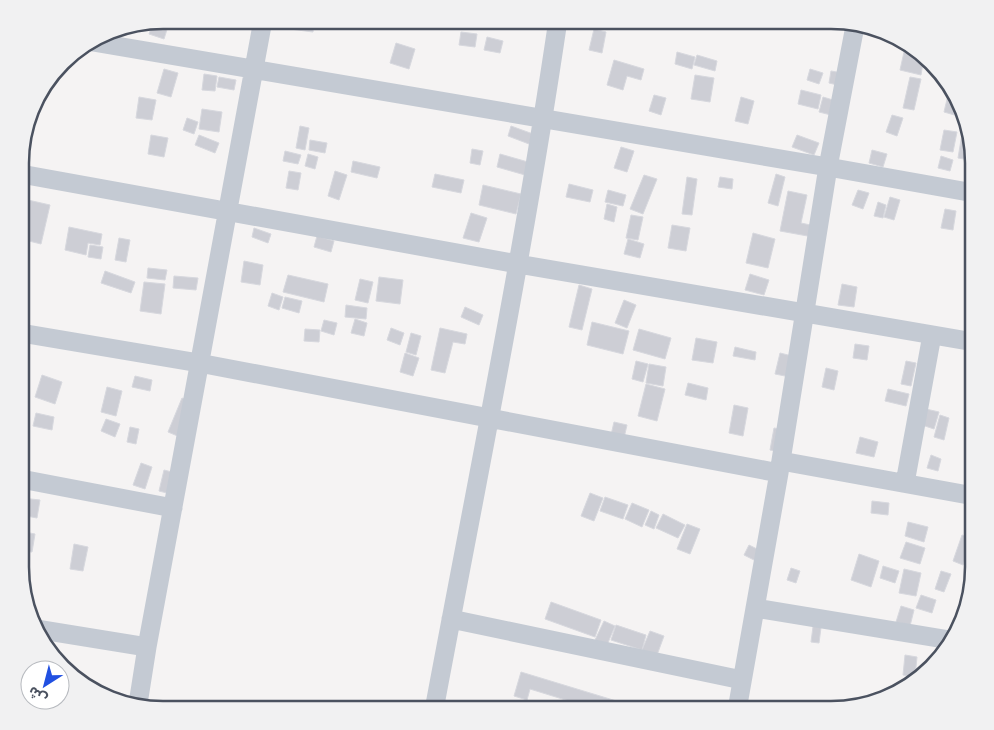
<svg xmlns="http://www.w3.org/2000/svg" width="994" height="730" font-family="'Alegreya Sans','Noto Sans Arabic',sans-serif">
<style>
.building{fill:#cdced5;stroke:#d7d8de}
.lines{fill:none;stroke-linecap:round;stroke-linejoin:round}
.street{stroke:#c4cad3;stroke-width:19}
.rim{fill:none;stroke:#4b5260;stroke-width:2.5}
</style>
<rect width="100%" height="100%" fill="#f5f3f3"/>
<path class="building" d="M163 20H170L164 39 149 34 153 22Z
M291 20H314L313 32 290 29Z
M594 29 606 32 602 53 589 50Z
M461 32 477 34 475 47 459 45Z
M487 37 503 41 500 53 484 50Z
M396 43 415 49 409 69 390 63Z
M677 52 695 57 692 69 675 64Z
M904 52 924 57 921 75 900 70Z
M697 55 717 61 715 71 694 65Z
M614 60 644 69 641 80 627 76 623 90 607 85Z
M164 69 178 73 171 97 157 93Z
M810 69 823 73 819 84 807 80Z
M831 71 848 74 846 87 829 83Z
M204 74 217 76 215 91 202 90Z
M695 75 714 78 710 102 691 99Z
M219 77 236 80 234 90 217 87Z
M910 77 921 79 914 110 903 108Z
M801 90 821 95 818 109 798 104Z
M654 95 666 98 661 115 649 111Z
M948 95 957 98 959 100 961 105 958 116 944 112Z
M139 97 156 100 152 120 136 118Z
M741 97 754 101 748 124 735 121Z
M823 97 843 103 839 117 819 112Z
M202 109 222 112 219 132 199 129Z
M892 115 903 118 897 136 886 132Z
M187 118 198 122 194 134 183 130Z
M300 126 309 128 305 150 296 148Z
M511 126 533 134 529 144 508 136Z
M944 130 957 132 953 152 940 150Z
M962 134 969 135 972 148 970 160 958 158Z
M151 135 168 138 164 157 148 154Z
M199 135 219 143 215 153 195 145Z
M797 135 819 143 814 155 792 147Z
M310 140 327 143 325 153 309 150Z
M621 147 634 151 627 172 614 168Z
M472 149 483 151 480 165 470 163Z
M872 150 887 154 883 167 869 163Z
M285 151 301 155 298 164 283 161Z
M308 154 318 157 315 169 305 166Z
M500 154 528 162 525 175 497 167Z
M941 156 953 160 950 171 938 168Z
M353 161 380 167 377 178 351 172Z
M289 171 301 173 298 190 286 188Z
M335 171 347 175 339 200 328 196Z
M435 174 464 180 461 193 432 187Z
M776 174 785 177 778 206 768 203Z
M644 175 657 179 643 214 630 209Z
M687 177 697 179 692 215 682 214Z
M720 177 733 179 732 189 718 187Z
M569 184 593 190 590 202 566 197Z
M483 185 521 194 516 214 479 205Z
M608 190 626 195 623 206 605 202Z
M858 190 869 193 863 209 852 205Z
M788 191 807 195 801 223 815 226 813 237 780 231Z
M890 197 900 200 894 220 884 217Z
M28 200 50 205 41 244 21 239V229Z
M878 202 886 205 883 218 874 216Z
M607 204 617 207 614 222 604 219Z
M945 209 956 211 953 230 941 228Z
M471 213 487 218 479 242 463 238Z
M972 214H974V236L967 234Z
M631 215 643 217 638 240 626 238Z
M672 225 690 228 686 251 668 248Z
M69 227 102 234 100 245 88 243 86 255 65 250Z
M254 228 271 234 268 243 252 237Z
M753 233 775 239 768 268 746 263Z
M317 236 334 241 331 252 314 247Z
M119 238 130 240 126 262 115 260Z
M628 239 644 244 640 258 624 254Z
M90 245 103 247 101 259 88 257Z
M244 261 263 265 260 285 241 282Z
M148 268 167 270 165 280 147 278Z
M105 271 135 282 131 293 101 283Z
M750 274 769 280 764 295 745 290Z
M288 275 328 284 324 302 283 292Z
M174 276 198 278 196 290 173 288Z
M379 277 403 280 400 304 376 301Z
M360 279 373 282 368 303 355 300Z
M144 282 165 284 161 314 140 311Z
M842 284 857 287 854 307 838 305Z
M579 285 592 289 582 330 569 327Z
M272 293 283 297 279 310 268 306Z
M285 297 302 301 299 313 282 308Z
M624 300 636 305 627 328 615 323Z
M346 305 367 308 366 319 345 317Z
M465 307 483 315 479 325 461 317Z
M355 319 367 323 364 336 351 333Z
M324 320 337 323 334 335 321 331Z
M592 322 629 331 623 354 587 345Z
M391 328 404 333 400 345 387 340Z
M440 328 467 334 465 344 453 342 445 373 431 370Z
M305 329 320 330 319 342 304 341Z
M639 329 671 338 665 359 633 350Z
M411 333 421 336 416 355 406 352Z
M696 338 717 342 713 363 692 360Z
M855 344 869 346 867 360 853 358Z
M735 347 756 352 755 360 733 356Z
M405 353 419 358 413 376 400 372Z
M780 353 800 358 795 378 775 374Z
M636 361 648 364 643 382 632 379Z
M906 361 916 363 911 386 901 384Z
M649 364 666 367 663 386 646 383Z
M826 368 838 371 834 390 822 387Z
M42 375 62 382 55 404 35 397Z
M135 376 152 380 150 391 132 387Z
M688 383 708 388 706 400 685 395Z
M646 384 665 389 657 421 638 416Z
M107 387 122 391 116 416 101 412Z
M888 389 909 394 906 406 885 401Z
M182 398 194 403 180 437 168 432Z
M734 405 748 408 743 436 729 433Z
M926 409 939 412 934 429 922 425Z
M36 413 54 417 52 430 33 426Z
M940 415 949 418 944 440 934 437Z
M106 419 120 424 115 437 101 431Z
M614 422 627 425 624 438 611 435Z
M130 427 139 429 136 444 127 442Z
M774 428 786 430 782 452 770 450Z
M860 437 878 442 874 457 856 453Z
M931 455 941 459 938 471 927 468Z
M141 463 152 467 145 489 133 485Z
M164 470 176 473 171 494 159 491Z
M590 493 603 498 594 521 581 516Z
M605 497 628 505 623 519 600 511Z
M22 498 40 500 37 518 21 515Z
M872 501 889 503 888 515 871 513Z
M632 503 649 510 642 527 625 519Z
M651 511 659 515 654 529 645 525Z
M663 514 685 525 678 538 656 528Z
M908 522 928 527 924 542 905 536Z
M687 524 700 529 690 554 677 549Z
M25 532 35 534 32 552 22 551Z
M962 535 973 538 963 565 953 561Z
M906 542 925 548 920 564 900 558Z
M74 544 88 547 83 571 70 569Z
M749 545 761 551 756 561 744 555Z
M21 554H28L29 565 21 566Z
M859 554 879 561 871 587 851 580Z
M883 566 899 571 895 583 880 578Z
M791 568 800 571 796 583 787 580Z
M904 569 921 573 916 596 899 593Z
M941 571 951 574 944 592 935 589Z
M967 574 973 576 969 587 963 585Z
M921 595 936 600 932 613 916 608Z
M551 602 601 620 595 637 545 619Z
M901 606 914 610 910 626 896 622Z
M814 619 822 620 819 643 811 642Z
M604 621 615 626 607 645 595 640Z
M616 625 646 635 642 650 611 640Z
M650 631 664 636 657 655 642 650Z
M905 655 917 657 915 677 903 675Z
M521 672 623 703 621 710H598L530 689 527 700 514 696Z"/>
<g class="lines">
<path class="street" d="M93 42 828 167 974 193
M21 174 518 264 974 342
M21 333 199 363 779 473
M781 461 974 496
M21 479 173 508
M905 483 932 335
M755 608 950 640
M451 619 742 680
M36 629 147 647
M138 704 147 647 263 20
M434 710C477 480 524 251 558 20
M737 710 779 473 828 167 855 26"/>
</g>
<path d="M0 0H994V730H0ZM163 29H831A134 134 0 0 1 965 163V567A134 134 0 0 1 831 701H163A134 134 0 0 1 29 567V163A134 134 0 0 1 163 29Z" fill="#f1f1f2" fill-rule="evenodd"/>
<path class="rim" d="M163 29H831A134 134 0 0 1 965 163V567A134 134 0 0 1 831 701H163A134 134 0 0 1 29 567V163A134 134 0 0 1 163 29Z"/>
<g transform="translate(45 685) rotate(216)"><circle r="24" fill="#ffffff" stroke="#b7babf"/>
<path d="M0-4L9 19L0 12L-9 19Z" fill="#2150e1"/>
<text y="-8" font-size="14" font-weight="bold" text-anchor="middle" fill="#4b5260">ش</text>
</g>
</svg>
